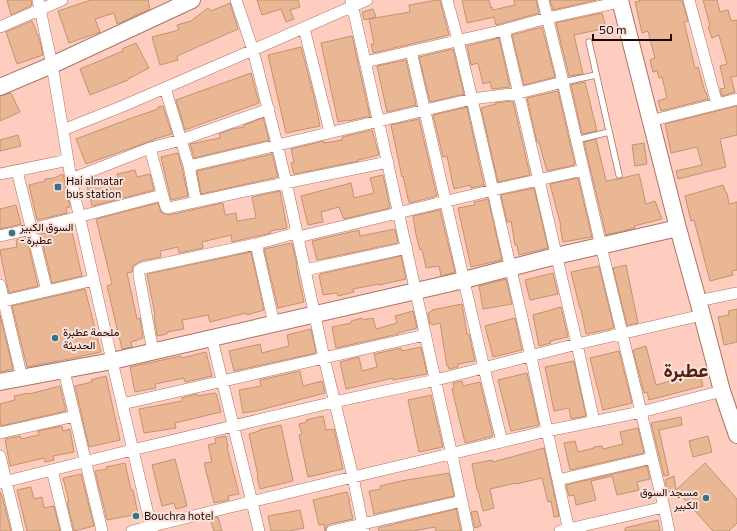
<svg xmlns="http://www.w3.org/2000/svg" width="737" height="531" font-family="Commissioner,Vazirmatn,sans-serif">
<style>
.building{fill:#e9b794;stroke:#c2926f}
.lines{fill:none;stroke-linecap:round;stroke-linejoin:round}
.lane-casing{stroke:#ab7363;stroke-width:7}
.street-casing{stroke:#ab7363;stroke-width:12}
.secondary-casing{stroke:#ab7363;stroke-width:18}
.lane{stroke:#fff;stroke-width:5.5}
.street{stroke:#fff;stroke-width:11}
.secondary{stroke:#fff;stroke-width:16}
.poi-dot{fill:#327586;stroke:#fbe1da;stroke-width:1.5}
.labels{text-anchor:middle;stroke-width:4;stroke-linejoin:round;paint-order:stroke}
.poi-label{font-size:11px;fill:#1a0703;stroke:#fbe1da;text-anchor:start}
.town-label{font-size:19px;font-weight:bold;fill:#4f2012;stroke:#fbe1da}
</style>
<rect width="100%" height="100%" fill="#ffcdbf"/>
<path class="building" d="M7 0H31L32 5 11 15Z
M91 0H148L150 9 117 24 114 13 95 19 100 32 69 43 58 11Z
M257 0H298L300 7 290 10 294 19 286 22 281 9 262 15Z
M437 0H440L449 35 373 53 371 44H374L369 19 410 12 409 5Z
M462 0H489L491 8 492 7 493 10 515 5 514 0H536L539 13 496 25 494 17 467 23Z
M550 0H596L553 10Z
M639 0H682L688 21 684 22 695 68 698 67 705 92H706L708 99 661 111 658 101 667 98 662 77 659 78 657 71 653 72 650 60 655 58 648 31 642 33 635 2 640 1Z
M703 0H717L720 12 728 10 731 21 737 20V76L731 77 735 92 722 96 720 89 725 88 720 66 727 64 719 35 712 38 708 27 710 26Z
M230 3 238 29 177 56 178 60 160 65 152 37 179 30 177 25 191 21 208 8 211 11Z
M373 9 376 17 364 20 362 12Z
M602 13 606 28 574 35 583 74 569 76 556 23Z
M32 21 40 41 43 55 17 64 6 32Z
M542 27 555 77 524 85 512 35Z
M352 36 370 116 348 121V120L338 122 321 43Z
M499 38 510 87 492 89 490 82 483 84 478 63 471 65 467 46Z
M136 43 149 68 128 79V80L90 95 80 69 123 51 122 49Z
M301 47 314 97 320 126 286 133 268 55Z
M453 49 464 94 430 102 419 57Z
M406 60 416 105 387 112 377 66Z
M251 73 259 103 185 130 176 100Z
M585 82 597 131 582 134 571 85Z
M558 91 575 165 547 171 539 142H537L527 98Z
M11 93 20 112 0 121V96Z
M513 101 530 175 498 182 481 108 496 104 495 103Z
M163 106 172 134 154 139V140L86 164 76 139 129 119 158 109V107Z
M737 106V135L720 139 726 167 678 179 676 171 702 165 697 147 671 153 665 124Z
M467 107 484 185 471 188 470 185 454 189 447 156 443 157 433 115Z
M263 118 269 140 194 158 190 144 220 138 219 134 232 129 244 127V125Z
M419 119 437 196 409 203 403 176 402 177 391 125Z
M372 130 379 155 358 160 359 161 294 174 291 163 294 162 291 149 324 141V143L342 140V137Z
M18 135 21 146 0 151V140Z
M596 139 606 181 617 179H620L622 178 639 174 646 204 655 201 662 219 634 226 635 228 606 235 584 142Z
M644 143 647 164 635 166 632 145Z
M178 153 182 168 188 196 171 200 161 157Z
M272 154 278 177 201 194 197 171Z
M135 170 137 177 150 174 154 190 92 206 87 186 118 178 117 174Z
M63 174 70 207 66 208 67 213 37 220 29 185 45 181V179L54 178Z
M383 175 390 208 344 219 339 207 321 212 323 222 308 225 301 196 351 183 354 198 374 193 370 178Z
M578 178 592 237 563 242 560 226H561L550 184Z
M723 185 726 193H727L729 204 737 202V270L732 271 733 275 710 281 694 220 691 221 685 196Z
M534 188 548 248 519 255 517 245H515L511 221 507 222 501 195Z
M280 191 287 228 270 231 271 233 232 242 231 235 202 242 203 248 179 253 178 247 160 251 161 257 141 261 133 266 132 272 127 273 137 319 140 318 143 338 131 342 132 347 122 349 107 286 112 284 96 219 158 203 161 212 165 214 169 215 223 203 225 215 236 213 237 221 256 218 252 197Z
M488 199 502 260 471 267 458 208 475 205 474 202Z
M16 205 21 224 0 229V209Z
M440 210 455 272 441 276 439 266 426 268 422 249 420 250 416 235 413 216Z
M70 226 71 232H72L82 276 52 283 41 237V234Z
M395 229 398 243 317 260 312 241 359 230 360 236Z
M24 238 25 239H27L38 286 9 293 2 262 0 250 17 247 16 240Z
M292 243 297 265H296L304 302 278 308 264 249Z
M251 252 264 310 247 315 246 313 210 322 208 315 182 320 184 329 167 332V334L157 336 154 316 155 315 147 274Z
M401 256 406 279 379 285V284L353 289 354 292 338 296 337 293 323 295 319 275H320V274Z
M626 265 638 323 627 325 613 268Z
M599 266 614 328 586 334 581 309H580L571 272Z
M553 273 558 294 530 300 525 280Z
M506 279 512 304 483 309 479 286Z
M85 289 101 352 69 359 27 367 12 306Z
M462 304 467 334H469L475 361 458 364V367L449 369 448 366H447L440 323 433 325V324H430L428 313 432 311V310Z
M561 307 568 337 550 341 551 343 539 346 533 315Z
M737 309V342L724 345 718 317 729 315 728 311Z
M413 311 417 328 398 333V334L336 348 332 327 351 323V321L362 318 363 320 373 318 376 329 397 323 395 316Z
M0 315 13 369 0 372Z
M515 318 522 350 493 357 485 326Z
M311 329 316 353 234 371 229 351 260 344 262 353 289 346 287 335Z
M646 346 656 385 700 373 703 386 649 400 647 392 644 393 633 350Z
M421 347 427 374 393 380V378L346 389 340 362 359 357 362 371 377 367 374 354 401 348 402 351Z
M619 351 632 403 603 410 590 358Z
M206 352 212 376 185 382 184 378 155 384 156 388 135 392 130 367 181 356 182 358Z
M574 361 586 416 571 419 569 408 554 411 545 367Z
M300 371 303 386 322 381 325 393 256 411 243 413 239 390 261 386 260 380Z
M527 373 539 425 511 431 498 380Z
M106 376 120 440 89 447 75 386 92 382 91 380Z
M462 381 463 386 480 382 493 436 465 443 452 389 454 388 453 383Z
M60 386 66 411 1 426 0 420V404L15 400 14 396 29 393V394Z
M216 393 221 412 175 423 176 428 144 433 139 409 182 401V398L197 394V396Z
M431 395 443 447 419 452 408 400Z
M323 416 326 430 334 429 343 469 308 477 299 435 302 434 299 424 307 422 306 420Z
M681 417 682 425 659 430 669 475 664 476 651 423Z
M281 425 293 481 260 489 257 477 258 476 249 434 259 431V430Z
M62 426 63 431 70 429 74 452 53 456 54 460 45 462 44 458 10 466 5 439 20 436 21 439 39 435 38 431Z
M638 428 644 453 570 470 564 443 575 441 578 452 594 448V447L602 446 603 449 623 444 620 432Z
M226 436 228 447H227L239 494 228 496 229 500 214 503 204 463 212 462 208 445 216 443 215 438Z
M708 436 712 452 693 457 689 441Z
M544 448 559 516 554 517 551 501 548 502 542 478 516 484V483L490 489 494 508 483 511 478 490H477L472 464 492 460 493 462Z
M175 459 187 506 176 509 174 503 162 506 152 465Z
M125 463 131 490H133L138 514 107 520 95 471 107 469 106 467Z
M705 463 737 499V523L729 531H713L676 490Z
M647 466 650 479 637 482 639 490 617 495 612 476 591 481 596 500 576 505 574 495 569 496 566 485Z
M449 473 454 496 374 514 369 491 381 489 380 486 401 481Z
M81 474 94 526 74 531 67 502H69L63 478Z
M674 476 676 489 668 492 665 480Z
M31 487 34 499 42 497 44 508 54 506 60 531H27L17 490Z
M0 492 2 496 11 531H0Z
M347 492 350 502H349L353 519 330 524 327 526 325 531 324 524 319 525 313 500Z
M456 509 461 531H436L435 527 413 531H379L378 528Z
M300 510 304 528 289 531H271L268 516Z
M477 511 481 526 475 528 471 512Z
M218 517 222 531H214L210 519Z
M658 520 660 531H625V528Z"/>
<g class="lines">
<defs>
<path id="lane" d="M589 42 619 175
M563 82 596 75
M576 140 609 132"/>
<path id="street" d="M38 0 52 65 63 130 71 179 112 361 152 531
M236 0 253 50 277 144 286 182 324 358 353 477 364 531
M351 0C377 111 400 222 425 333 439 399 455 465 468 531
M447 0 458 40 472 99 531 357 569 531
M543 0 563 82 601 246 664 507 669 531
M689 0 717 104
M0 27 62 0
M304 28 330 132
M504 30 577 344 594 422
M411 51 484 368 502 442
M365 62 504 30 547 18 620 2
M165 88 189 166 196 202
M650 121 737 99
M63 130 123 106 253 50 367 0
M150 148 165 204 166 207 168 208 241 192 388 162
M189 166 472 99 519 93 563 82
M17 171 47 291
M0 174 68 160
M71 179 150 148 181 140 269 109
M0 236 32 229 162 195
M298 237 493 190 583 170
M256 244 274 324
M305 270 407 248
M0 285 22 378
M698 301 737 293
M0 302 94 280
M212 339 259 531
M153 352 139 275V270L143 268 256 244 296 233
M64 371 102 531
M122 404 425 335
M0 433 75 416
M0 456 18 531
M52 470 67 531
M558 480 652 458
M0 483 132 450 334 402 436 380 577 344 702 315
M132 531 353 477 547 431 641 412 722 391
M332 531 462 501
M560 531 664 507"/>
<path id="secondary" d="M620 0 678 228 702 315 722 391 737 435
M0 87 52 65 192 0
M0 382 112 361 464 280 556 256 678 228"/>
</defs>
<use href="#lane" class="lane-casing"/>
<use href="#street" class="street-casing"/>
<use href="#secondary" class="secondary-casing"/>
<use href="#lane" class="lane"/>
<use href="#street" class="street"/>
<use href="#secondary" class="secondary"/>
</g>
<g class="poi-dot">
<rect x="54" y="183" width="8" height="8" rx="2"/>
<circle cx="12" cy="233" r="4"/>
<circle cx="55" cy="338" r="4"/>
<circle cx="706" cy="498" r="4"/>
<circle cx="136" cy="516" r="4"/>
</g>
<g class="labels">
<g class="poi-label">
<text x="66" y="185">Hai almatar<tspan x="66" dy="13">bus station</tspan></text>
<text x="20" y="231">السوق الكبير<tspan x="20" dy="13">- عطبرة</tspan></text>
<text x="63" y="336">ملحمة عطبرة<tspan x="63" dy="13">الحديثة</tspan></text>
<text x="698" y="496" text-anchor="end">مسجد السوق<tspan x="698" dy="13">الكبير</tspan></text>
<text x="144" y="520">Bouchra hotel</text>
</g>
<g class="town-label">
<text x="686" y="377">عطبرة</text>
</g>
</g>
<path d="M593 34v6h78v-6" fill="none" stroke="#1a0703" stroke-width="2"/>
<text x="599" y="34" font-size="12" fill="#1a0703" stroke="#fbe1da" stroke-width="3" paint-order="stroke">50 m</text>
</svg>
